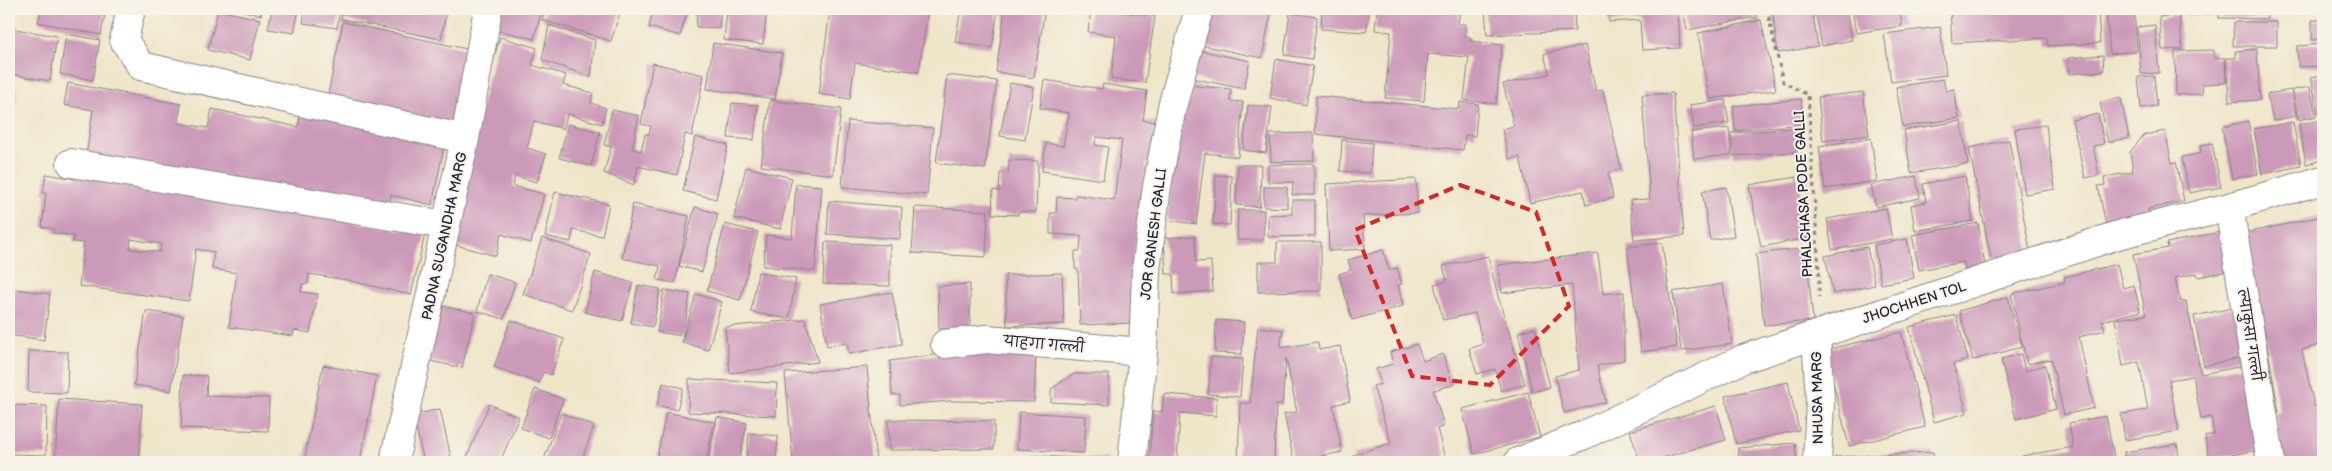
<svg xmlns="http://www.w3.org/2000/svg" width="2332" height="471" font-family="'Balsamiq Sans','Playpen Sans Deva',sans-serif">
<style>
.building{fill:#cc9ab9;fill-rule:evenodd}
.lines{fill:none;stroke-linecap:round;stroke-linejoin:round}
.minor-casing{stroke:#888482;stroke-width:30}
.path{stroke:#888482;stroke-width:3;stroke-dasharray:4 4;stroke-linecap:butt}
.minor{stroke:#fff;stroke-width:28}
.marked{fill:none;stroke:#d62828;stroke-width:4;stroke-dasharray:10 6;stroke-linejoin:round}
.labels{text-anchor:middle;stroke-width:4;stroke-linejoin:round;paint-order:stroke}
.street-label{font-size:14px;fill:#22223b;stroke:#f7f3e8}
</style>
<rect width="100%" height="100%" fill="#f7f3e8"/>
<filter id="ink" filterUnits="userSpaceOnUse"><feTurbulence type="fractalNoise" baseFrequency=".02" numOctaves="2"/><feDisplacementMap in="SourceGraphic" scale="10" xChannelSelector="R" yChannelSelector="G"/><feConvolveMatrix kernelMatrix="1 2 1 2 8 2 1 2 1" color-interpolation-filters="sRGB"/></filter>
<filter id="wash" filterUnits="userSpaceOnUse"><feTurbulence type="fractalNoise" baseFrequency=".0096" numOctaves="4" result="noise"/><feDisplacementMap in="SourceGraphic" scale="20" xChannelSelector="R" yChannelSelector="G"/><feGaussianBlur stdDeviation="1.12" result="paint"/><feColorMatrix in="noise" values="0 0 0 0 0 0 0 0 0 0 0 0 0 0 0 0 0 1.4 0 .05"/><feComposite in="paint" operator="in"/></filter>
<g filter="url(#wash)">
<rect width="100%" height="100%" fill="#efe5c9"/>
<g id="blocks">
<path class="building" d="M9 9H13L10 23 9 22Z
M41 9H106L101 35 38 22Z
M235 9H263L261 15Z
M272 9H299L294 33 268 29Z
M305 9H340L337 28 303 23Z
M343 9H447L441 39 341 19Z
M501 9H542L534 39 496 30Z
M546 9H621L611 41 542 20Z
M653 9H688L680 36 649 27Z
M697 9H721L719 28 696 27Z
M727 9H767L763 44 724 40Z
M830 9H928L919 72 855 63 850 99 819 94Z
M961 9 998 10 992 48 955 42Z
M1005 9H1045L1034 78 996 72Z
M1091 9H1115L1114 11 1155 16 1145 83 1111 79 1116 36 1088 32Z
M1208 9H1251L1271 13 1262 58 1196 44Z
M1322 9H1370L1366 32 1321 29Z
M1377 9 1460 10 1458 24H1466L1465 36 1470 37V41L1502 45 1496 104 1464 100 1469 57 1428 54 1424 101 1385 98 1391 32 1375 30Z
M1485 9H1574L1575 31 1487 35Z
M1608 9H1678L1680 48 1642 50 1640 20 1609 22Z
M1683 9H1756L1757 17 1687 30Z
M1780 9H1812L1818 46 1778 53 1772 10Z
M1824 9H1846L1852 40 1822 46 1815 10Z
M1852 9H1900L1902 26 1856 33Z
M1904 9H1924V10L1905 13Z
M1950 9H2098L2100 43 2048 46 2047 38 1952 43Z
M2106 9H2134L2137 51 2110 54Z
M2187 9H2213V14L2187 15Z
M2219 9H2267V19L2219 18Z
M218 10 260 19 250 60 208 50Z
M1290 13 1317 17 1312 59 1284 55Z
M2179 15 2182 49 2162 50 2159 17Z
M1761 20 1776 90 1709 99 1698 33Z
M2312 20H2323V39L2312 40Z
M343 22 471 50 455 127 327 99Z
M2234 22H2277V46H2233Z
M549 25 595 40 591 77 542 60Z
M2155 25 2159 73 2141 74 2137 27Z
M1940 27 1946 75 1891 82 1884 34Z
M9 28 57 36 50 81 9 74Z
M66 34 100 40 93 80 60 74Z
M500 37 537 48 532 65 566 75 563 85 593 93 591 103 606 108 602 124 567 114 564 129 534 121 527 148 546 154 537 182 515 176 513 186 544 194 531 243 501 234 496 256 449 243 485 90Z
M713 43 782 53 775 99 707 89Z
M2323 44V66L2298 67 2297 46Z
M1585 45 1596 91 1603 90 1621 169 1608 173 1613 198 1586 205 1583 191 1530 203 1520 157 1509 159 1502 129 1514 126 1503 84 1549 74 1544 54Z
M1193 49 1250 61 1244 89 1187 77Z
M2257 49 2260 100 2229 102 2226 58H2236L2235 51Z
M2214 50V58H2225L2226 83 2202 84 2203 94 2176 95 2175 51Z
M2103 55 2104 71 2069 74 2068 58Z
M1276 59 1313 66 1306 105 1270 98Z
M653 63 704 75 692 136 685 134 677 175 638 166 634 185 604 173 611 147 604 145 612 110 639 116 632 149 641 151 645 134H649L651 126 641 124Z
M947 75 997 81 985 169 936 163Z
M2323 75V113L2318 114 2311 77Z
M2154 76 2157 106 2141 108 2138 77Z
M1943 79 1946 91 1954 89 1959 118 1903 127 1896 87Z
M1044 80 1102 89 1103 84 1147 91 1143 120 1156 122 1150 163H1146L1132 267 1133 323 1080 325 1078 269H1075V251H1080L1081 236 1050 234V213H1056L1057 197 1075 198 1076 195 1114 200 1122 140 1096 137 1095 145 1108 147 1103 180 1042 171 1046 143 1063 146 1069 113 1040 108Z
M68 83 181 104 178 123 208 128 212 109 298 127 301 111 445 142 432 205 391 195 389 205 317 190 316 197 86 156 93 110 64 105Z
M1010 83 1034 87 1025 140 1000 136Z
M1187 85 1231 89 1230 101 1243 102 1238 157 1205 153 1196 224 1167 220 1179 107Z
M2310 87 2316 116 2298 120 2293 90Z
M2291 90 2296 116 2273 121 2267 94Z
M9 91 17 92 11 140H9Z
M1863 92 1869 135 1823 141 1818 97Z
M1673 93 1684 236 1634 240 1630 200 1650 199 1642 95Z
M1316 96 1459 109 1460 102 1478 104 1475 136 1465 135 1463 150 1315 134Z
M2121 98 2129 138 2108 142 2100 102Z
M1801 99 1803 124 1735 131 1733 106Z
M770 100 841 109 833 175 761 166Z
M1725 100 1729 123 1694 128 1690 105Z
M732 103 758 105 754 140 728 138Z
M1248 105 1272 107 1266 153 1243 150Z
M2098 114 2104 144 2093 146 2099 175 2085 178 2072 120Z
M2323 120V160L2306 164 2299 124Z
M848 121 933 128 927 195 842 187Z
M1961 121 1968 164 1911 173 1904 130Z
M2248 121 2258 174 2232 179 2222 127Z
M2293 122 2301 166 2262 174 2254 129Z
M568 124 600 132 591 166 559 158Z
M2046 125 2055 189 2025 194 2015 129Z
M1729 128 1731 155 1694 159 1691 132Z
M1795 128 1797 152 1733 156 1731 133Z
M2165 131 2172 163 2176 162 2184 201 2148 209 2150 216 2106 225 2098 186 2105 185 2104 177 2133 172 2130 152 2144 135Z
M1313 133 1314 161 1271 162 1270 134Z
M695 137 728 145 716 199 683 191Z
M1871 138 1877 181 1825 189 1819 146Z
M1342 140 1372 143 1370 173 1340 171Z
M2009 140 2030 251 1991 259 1969 148Z
M2212 143 2221 187 2189 193 2182 157 2201 153 2200 145Z
M1009 160 1038 161 1036 212H1018V215L992 214 993 190 999 191 1000 173 1008 174Z
M1314 164V195H1292L1293 182H1268V165Z
M1238 165H1261L1260 207 1236 205Z
M746 167 792 178 780 229 734 218Z
M46 174 76 179 77 175 425 234 411 295 347 280 309 274 308 284H302L301 292 318 294 310 333 294 330 293 336 229 327 237 273 212 269 214 252 196 249 189 301 79 286 84 243 73 242 74 236 53 233 54 229 42 227 46 193H43ZM131 239 161 244 160 252 130 249Z
M1216 175 1232 176 1230 225 1213 224Z
M1916 176 1920 198 1876 207 1871 185Z
M1965 176 1973 221 1915 231 1911 205 1926 202 1923 184Z
M1796 177 1808 238 1761 247 1749 185Z
M1416 179 1418 213 1363 216 1365 249 1329 251 1326 184Z
M796 184 822 186 815 271 763 266 766 235 792 238Z
M1264 187H1287V208L1264 207Z
M1726 187 1734 236 1710 240 1702 191Z
M555 192 609 204 602 236 573 230 571 242 545 236Z
M1292 200H1315V236L1268 237V215L1292 214Z
M829 201 902 207 900 239 827 234Z
M633 204 689 216 675 283 657 280 660 266 622 258Z
M695 207 718 214 702 272 679 266Z
M915 207 988 211 986 257 912 253Z
M1886 208 1892 239 1832 250 1827 219Z
M1238 210H1264L1263 240H1237Z
M2323 216V344L2302 350 2314 406 2323 404V462H2283L2275 413 2279 412 2265 334 2241 234Z
M1978 223 1985 266 1965 270 1963 262 1919 270 1912 235Z
M725 224 758 232 740 300 707 291Z
M2220 232 2228 271 2198 277 2197 273 2175 278 2180 302 2186 301 2201 374 2249 365 2264 449 2209 459 2205 436 2214 434 2211 417 2201 419 2193 376 2169 380 2179 431 2125 440 2121 414 2148 410 2139 362 2123 366 2115 319 2146 315 2133 254 2168 248 2167 243Z
M1195 236 1196 262 1211 261 1213 291 1174 294 1173 274H1166L1164 238Z
M542 238 591 254 572 310 523 294Z
M1907 239 1914 278 1881 284 1874 245Z
M825 242 890 245V286L823 284Z
M1277 242H1321V291L1258 292V262H1277Z
M1662 243 1677 347 1641 352 1627 247Z
M1867 247 1875 285 1833 294 1825 256Z
M1806 248 1813 321 1764 325 1756 254Z
M1383 250 1389 270 1397 268 1402 284 1398 285 1403 306 1352 320 1339 274 1351 270 1348 260Z
M1598 253 1603 294 1624 292V360L1597 366 1606 402 1564 413 1555 376 1579 370 1572 285 1502 293 1498 265Z
M1488 256 1498 296 1525 384 1501 391 1495 369 1477 374 1469 349 1483 344 1475 313 1443 320 1434 284 1447 281 1443 266Z
M2117 264 2123 288 2134 285 2140 311 2102 321 2105 330 2079 337 2094 408 2064 415 2051 359 2027 364 2011 294 2065 282 2064 277Z
M595 272 633 283 622 321 585 312Z
M758 272 796 279 789 319 751 312Z
M1062 273 1064 324 1007 326 1005 275Z
M487 274 515 282 504 319 477 311Z
M970 284V328L939 329 938 286Z
M1723 284 1732 344 1681 351 1673 292Z
M638 285 660 289 653 327 631 323Z
M9 288 50 294 44 340 9 335Z
M664 290 690 294 683 336 657 332Z
M892 292 902 344 849 354 847 343 827 346 820 304Z
M696 294 722 302 708 350 682 342Z
M2008 297 2022 347 1973 360 1959 311Z
M438 305 475 313 462 368 426 360Z
M2237 307 2248 356 2204 366 2194 316Z
M146 311 183 316 171 391 134 385Z
M1956 315 1968 360 1953 364 1967 413 1934 422 1909 327Z
M805 319 818 362 730 373 725 327Z
M511 320 564 339 551 375 543 372 539 383 494 367Z
M1216 320 1244 322 1242 354 1215 353Z
M1258 327 1283 330 1280 348 1318 342 1319 350 1340 346 1350 401 1333 405 1342 452 1321 456 1322 462H1294L1284 414 1297 412 1286 358 1282 405H1276L1274 462H1238L1240 403H1250Z
M1535 328 1550 387 1532 392 1518 332Z
M1901 332 1925 427 1849 446 1825 350Z
M1417 344 1423 361 1443 354 1453 385 1433 390 1444 426 1437 429 1446 462H1356L1353 455 1391 443 1373 386 1381 384 1376 369 1393 364 1390 352Z
M1006 345 1036 353 1034 402 951 401 900 405V395H892L890 361Z
M29 351 68 352 67 393 28 392Z
M2021 354 2025 371 2045 365 2056 409 2016 419 2001 359Z
M1211 357 1243 359 1240 397 1208 394Z
M323 365 377 376 360 462H304Z
M867 367 876 462H793L785 373Z
M1074 374H1109V405L1051 402V389Z
M183 375 207 376 206 396 269 398 268 431 181 428Z
M689 379 777 383 776 416 688 412Z
M1788 382 1799 430 1736 444 1725 396Z
M663 383 683 388 677 410 657 405Z
M535 389 563 399 549 438 521 428Z
M1528 392 1540 437 1474 454 1462 409Z
M1164 394 1217 398 1216 416 1180 413 1177 462H1149L1153 411 1162 412Z
M59 399 142 404 139 462H55Z
M489 404 519 417 500 462H465Z
M9 405 47 406 46 455 9 454Z
M1716 406 1726 440 1647 462H1640L1630 431Z
M440 409 452 462H424L413 415Z
M666 412 714 422 706 462H656Z
M1019 412 1086 416 1084 453 1017 449Z
M561 413 594 426 581 462H543Z
M2106 416 2115 462H2023L2022 456 2073 447 2069 423Z
M717 417 747 423 739 462H708Z
M888 420 994 421V449L889 450Z
M749 433 778 436 776 462H746Z
M1795 443 1797 462H1739L1738 448Z
M2177 444 2180 462H2125L2124 452Z
M1933 452 1934 462H1835V457Z
M1031 456 1108 459V462H1031Z"/>
</g>
</g>
<g filter="url(#ink)">
<use href="#blocks" fill-opacity="0" stroke="#888482" stroke-width="1"/>
<g class="lines">
<defs>
<path id="minor" d="M131 9 124 40 141 66 465 139
M71 163 446 225
M2229 207 2271 462
M1816 335 1820 401 1817 462
M945 344 986 339 1143 352
M394 462 465 139 488 9
M1132 462 1143 352 1146 270 1157 186 1172 107 1199 9
M1518 462 1584 435 1743 359 2118 235 2229 207 2323 180"/>
</defs>
<use href="#minor" class="minor-casing"/>
<path class="path" d="M1767 9 1783 82 1808 95 1819 271V298"/>
<use href="#minor" class="minor"/>
</g>
</g>
<path class="marked" d="M1460 185 1536 212 1569 306 1490 385 1412 376 1355 230Z"/>
<g class="labels">
<g class="street-label">
<text transform="translate(1803 194) rotate(-93)" y="5">PHALCHASA PODE GALLI</text>
<text transform="translate(1153 234) rotate(-83)" y="5">JOR GANESH GALLI</text>
<text transform="translate(444 236) rotate(-78)" y="5">PADNA SUGANDHA MARG</text>
<text transform="translate(1914 302) rotate(-18)" y="5">JHOCHHEN TOL</text>
<text transform="translate(2250 335) rotate(81)" y="5">ल्याकुसा गल्ली</text>
<text transform="translate(1044 344) rotate(5)" y="5">याहगा गल्ली</text>
<text transform="translate(1817 398) rotate(-91)" y="5">NHUSA MARG</text>
</g>
</g>
<rect width="2332" height="471" fill="none" stroke="#f7f3e8" stroke-width="30"/>
</svg>
